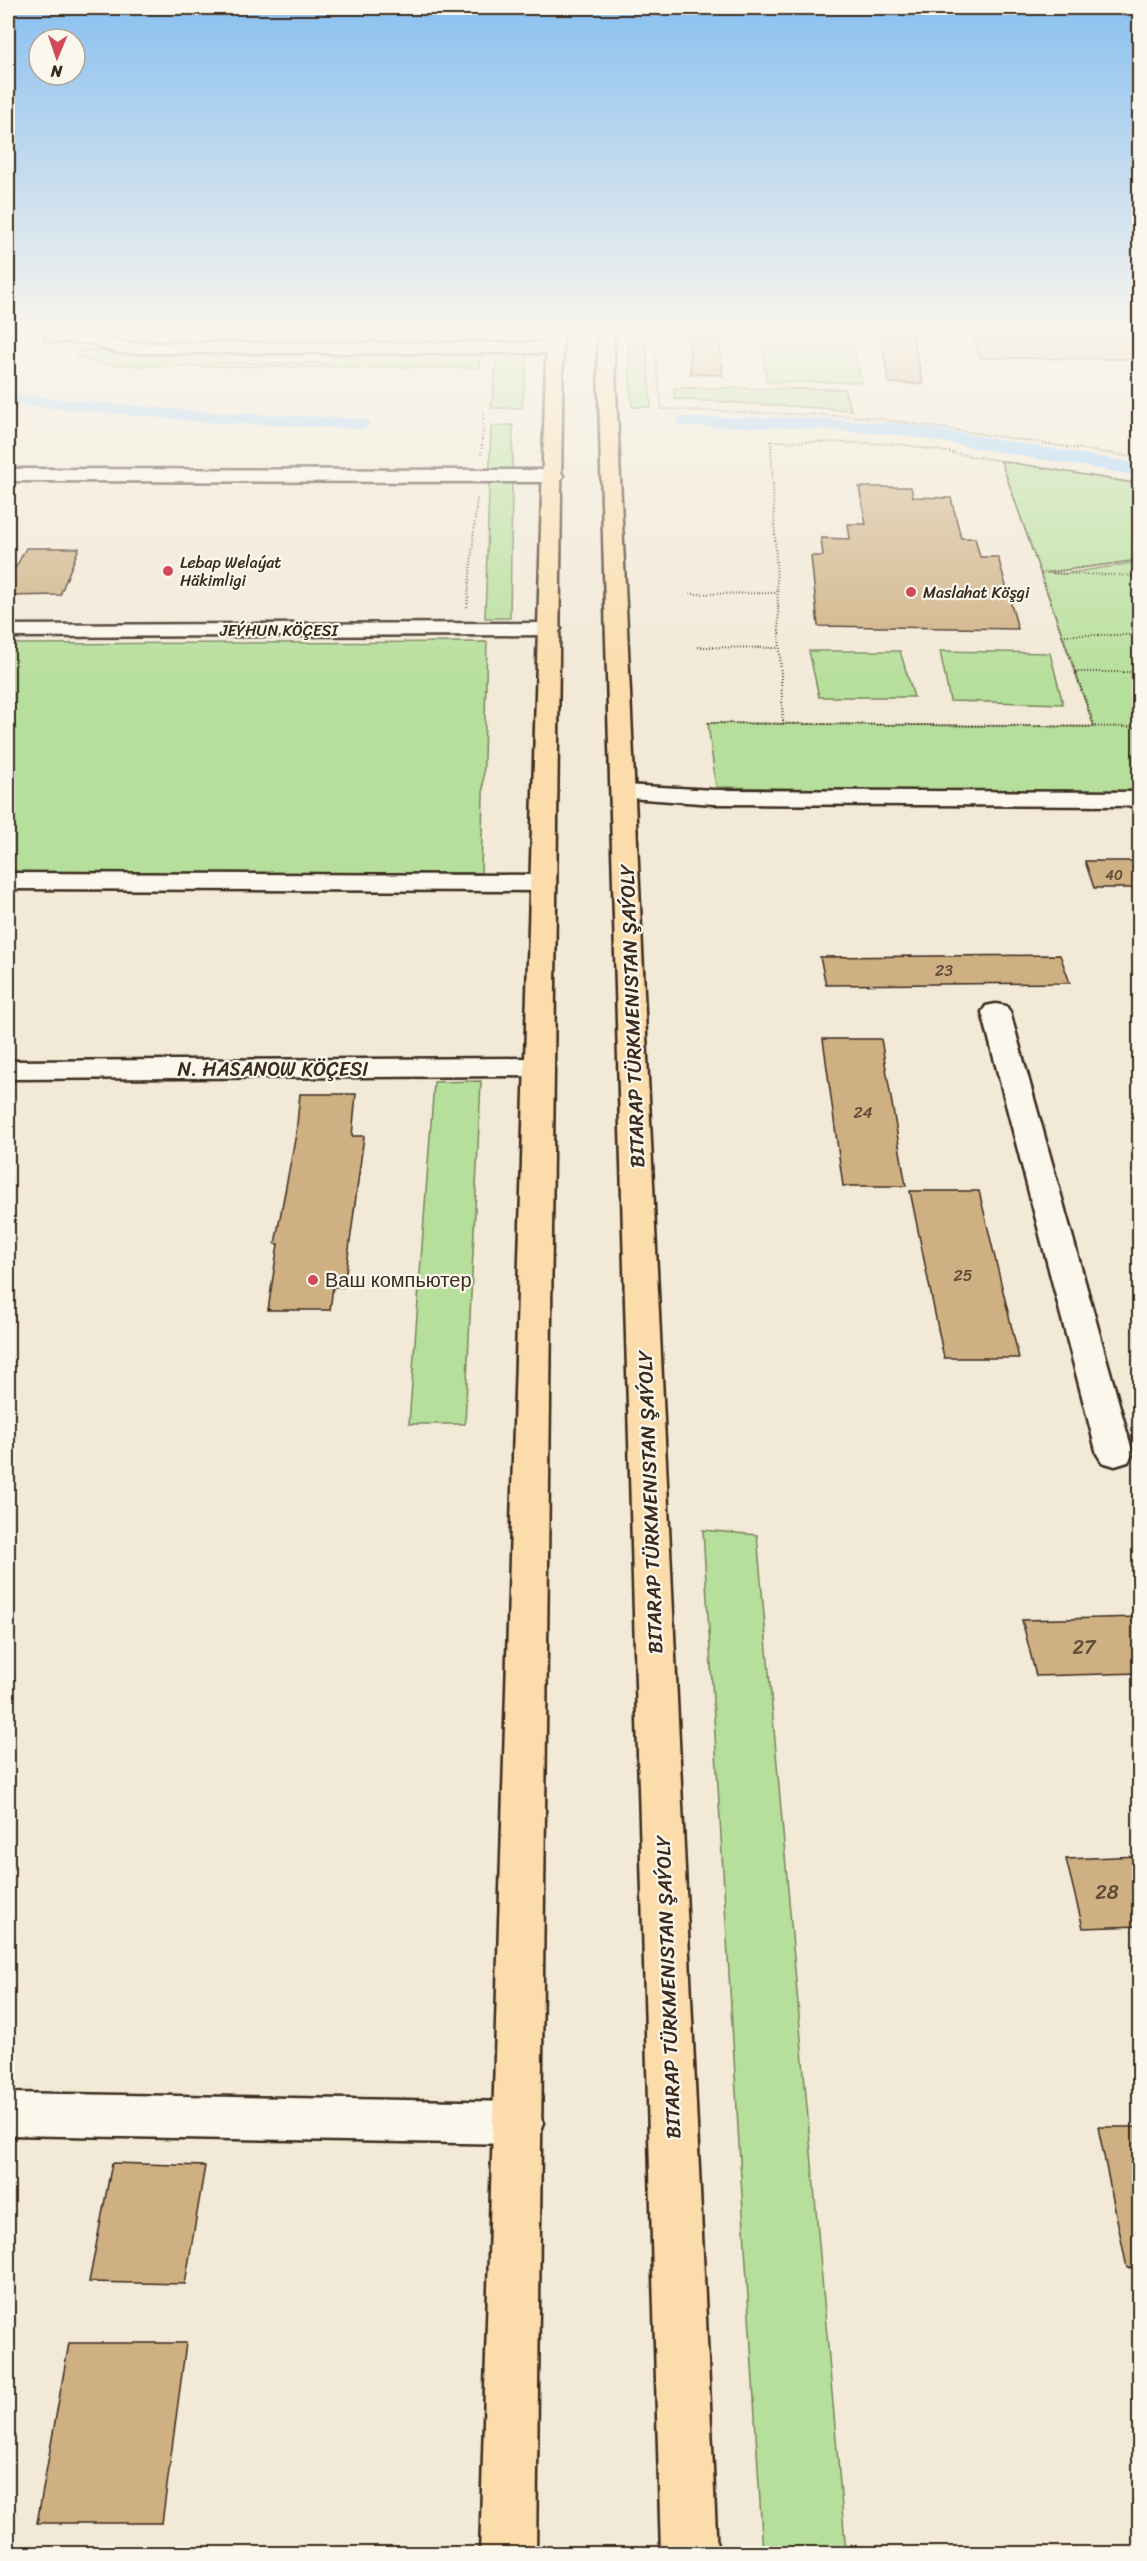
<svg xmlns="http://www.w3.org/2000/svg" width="1147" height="2561" font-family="Sriracha,sans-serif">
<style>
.green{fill:#b6df9b;stroke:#78845c;stroke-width:1.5}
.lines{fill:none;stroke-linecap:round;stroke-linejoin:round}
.canal{fill:#9ed3fd;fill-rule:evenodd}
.building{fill:#ceb083;stroke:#3b2a1e;stroke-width:1.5}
.minor-casing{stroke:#3b2a1e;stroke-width:5}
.major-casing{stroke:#3b2a1e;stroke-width:5}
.path{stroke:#3b2a1e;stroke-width:2;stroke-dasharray:1 2;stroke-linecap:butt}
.minor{fill:#fbf7ec;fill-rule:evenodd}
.major{fill:#fcdcab;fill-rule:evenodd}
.poi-dot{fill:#d1495b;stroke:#fbf7ec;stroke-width:2}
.labels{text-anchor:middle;stroke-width:4.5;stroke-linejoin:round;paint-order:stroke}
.far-number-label{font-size:14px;fill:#604c37}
.far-poi-label{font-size:16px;fill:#3b2a1e;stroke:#fbf7ec;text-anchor:start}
.far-street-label{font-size:16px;fill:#3b2a1e;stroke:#fbf7ec}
.number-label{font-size:16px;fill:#604c37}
.street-label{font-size:20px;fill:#3b2a1e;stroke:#fbf7ec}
.poi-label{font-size:20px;fill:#3b2a1e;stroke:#fbf7ec;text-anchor:start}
.near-number-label{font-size:20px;fill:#604c37}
</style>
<rect width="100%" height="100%" fill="#f2e9d7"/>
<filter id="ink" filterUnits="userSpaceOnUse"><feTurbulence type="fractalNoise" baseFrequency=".0167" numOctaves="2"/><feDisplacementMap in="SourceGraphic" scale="12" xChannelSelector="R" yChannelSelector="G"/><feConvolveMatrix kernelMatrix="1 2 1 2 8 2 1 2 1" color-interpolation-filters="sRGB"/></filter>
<g filter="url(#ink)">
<path class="green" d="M116 328H158L150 345H119L110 341Z
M171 328H243L239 338H298L302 328H351L346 345H163Z
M364 328H399L395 345H359Z
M407 328H436L434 345H405Z
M442 328H483L481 345H440Z
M501 328H528L527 346H500Z
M627 328H645L651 407H632Z
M760 328H848L862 382H767Z
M80 350H118V354L191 355 195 350H223L219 363H330L336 350H481L479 366 481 368 150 366C125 365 98 367 76 355Z
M498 350H528L522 408H491Z
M674 388 844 389 851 410 674 399Z
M513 425 510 618H485L491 426Z
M1001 461 1139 484V560L1046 573 1064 574 1139 562V794L716 787 708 723 1094 727Z
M487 642 481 873H8V644Z
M809 651H900L914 697H819Z
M940 651 1050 653 1063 704 950 701Z
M481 1081 465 1424H409L434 1082Z
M703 1530 757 1535 846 2553H763Z"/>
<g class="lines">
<path class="canal" d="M8 394 206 412 361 419 367 420 370 424 367 428 361 429 206 422 8 404Z
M685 417 804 418 901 423 1140 464V476L901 435 804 428 679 426 676 422 679 418Z"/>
</g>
<path class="building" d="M688 328H718L723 375 691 374Z
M972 332 1140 333V359L981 358Z
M880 333H912L923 384 889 383Z
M859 487H911L913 497 951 498 961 538H975L980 557H998L1018 629 818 626 811 556H823L821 538 850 539 848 524H866Z
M26 548H79L60 595 8 596V567H16Z
M1085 861H1140V888H1094Z
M1060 955 1070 983 826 985 820 957Z
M823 1039H881L906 1186H843Z
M300 1094H356L352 1136H364L344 1287H333L330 1310H268L278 1244H275L296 1134Z
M910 1191H979L1019 1358H944Z
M1140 1617V1673L1036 1676 1022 1620Z
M1140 1856V1926L1083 1928 1066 1859Z
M1098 2127H1140V2267L1127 2268Z
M112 2163 205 2166 185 2284 89 2282Z
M69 2343H186L162 2523H37Z"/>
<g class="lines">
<defs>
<path id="minor" d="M53 333H96L111 341 121 343H555L563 348 555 353H121L100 348 92 343 47 341 45 338 47 335Z
M8 469 554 470 561 472 563 476 561 480 554 482 8 481Z
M550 623 557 625 561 629 557 633 550 635 8 637V625Z
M624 785 714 790 1140 792V806L714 804 615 797 612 792 615 787Z
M8 873 543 875 552 878 556 883 552 888 543 891 8 889Z
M996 1004 1006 1006 1010 1012 1133 1454 1128 1462 1115 1466 1102 1462 1097 1454 982 1012 986 1006Z
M538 1058 548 1061 553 1067 548 1073 538 1076 8 1079V1061Z
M8 2093 519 2102 536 2108 543 2123 536 2138 519 2144 8 2135Z"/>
<path id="major" d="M547 328H563L536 2554H480Z
M597 328H613L717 2554H661Z"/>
</defs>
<use href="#minor" class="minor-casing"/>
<use href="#major" class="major-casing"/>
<path class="path" d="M652 328 662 409 868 417 1140 458
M481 455 484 412
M1001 461 1095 727
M1041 573 1140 560
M1053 573 1140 576
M690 594 777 593
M467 607 477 498
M1062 635H1140
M698 647 779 648
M1075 672H1140
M708 723 1140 727
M783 724 771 441 899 444 1140 484"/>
<use href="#minor" class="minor"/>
<use href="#major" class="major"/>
</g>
</g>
<linearGradient id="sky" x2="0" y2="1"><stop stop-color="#8ac0f0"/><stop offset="0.48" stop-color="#f9f5ed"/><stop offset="1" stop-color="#f9f5ed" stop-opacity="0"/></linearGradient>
<rect width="1147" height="686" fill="url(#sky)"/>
<g class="poi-dot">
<circle cx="168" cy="571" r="6"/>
<circle cx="911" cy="592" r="6"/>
<circle cx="313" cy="1280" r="6"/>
</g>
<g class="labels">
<g class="far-number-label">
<text x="1114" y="880">40</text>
</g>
<g class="far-poi-label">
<text x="180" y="568">Lebap Welaýat<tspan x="180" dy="18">Häkimligi</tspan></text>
<text x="923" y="598">Maslahat Köşgi</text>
</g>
<g class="far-street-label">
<text x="279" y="636">JEÝHUN KÖÇESI</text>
</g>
<g class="number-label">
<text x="944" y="976">23</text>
<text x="863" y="1118">24</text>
<text x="963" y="1281">25</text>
</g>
<g class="street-label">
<text transform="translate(632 1016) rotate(-92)" y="7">BITARAP TÜRKMENISTAN ŞAÝOLY</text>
<text x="273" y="1076">N. HASANOW KÖÇESI</text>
<text transform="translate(650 1502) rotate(-92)" y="7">BITARAP TÜRKMENISTAN ŞAÝOLY</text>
<text transform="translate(668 1987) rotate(-92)" y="7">BITARAP TÜRKMENISTAN ŞAÝOLY</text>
</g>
<g class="poi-label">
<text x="325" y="1287">Ваш компьютер</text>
</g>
<g class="near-number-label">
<text x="1084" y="1654">27</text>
<text x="1107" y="1899">28</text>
</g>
</g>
<rect width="1147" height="2561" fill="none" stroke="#fbf7ec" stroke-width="30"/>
<rect x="15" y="15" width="1117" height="2531" fill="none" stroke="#3b2a1e" stroke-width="2" filter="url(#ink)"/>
<g transform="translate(57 57) rotate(182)"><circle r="28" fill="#fbf7ec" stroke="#aea59a" stroke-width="1.5"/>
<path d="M0-4.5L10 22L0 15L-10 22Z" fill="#d1495b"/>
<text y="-9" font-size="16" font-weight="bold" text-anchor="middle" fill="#3b2a1e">N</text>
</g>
</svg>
